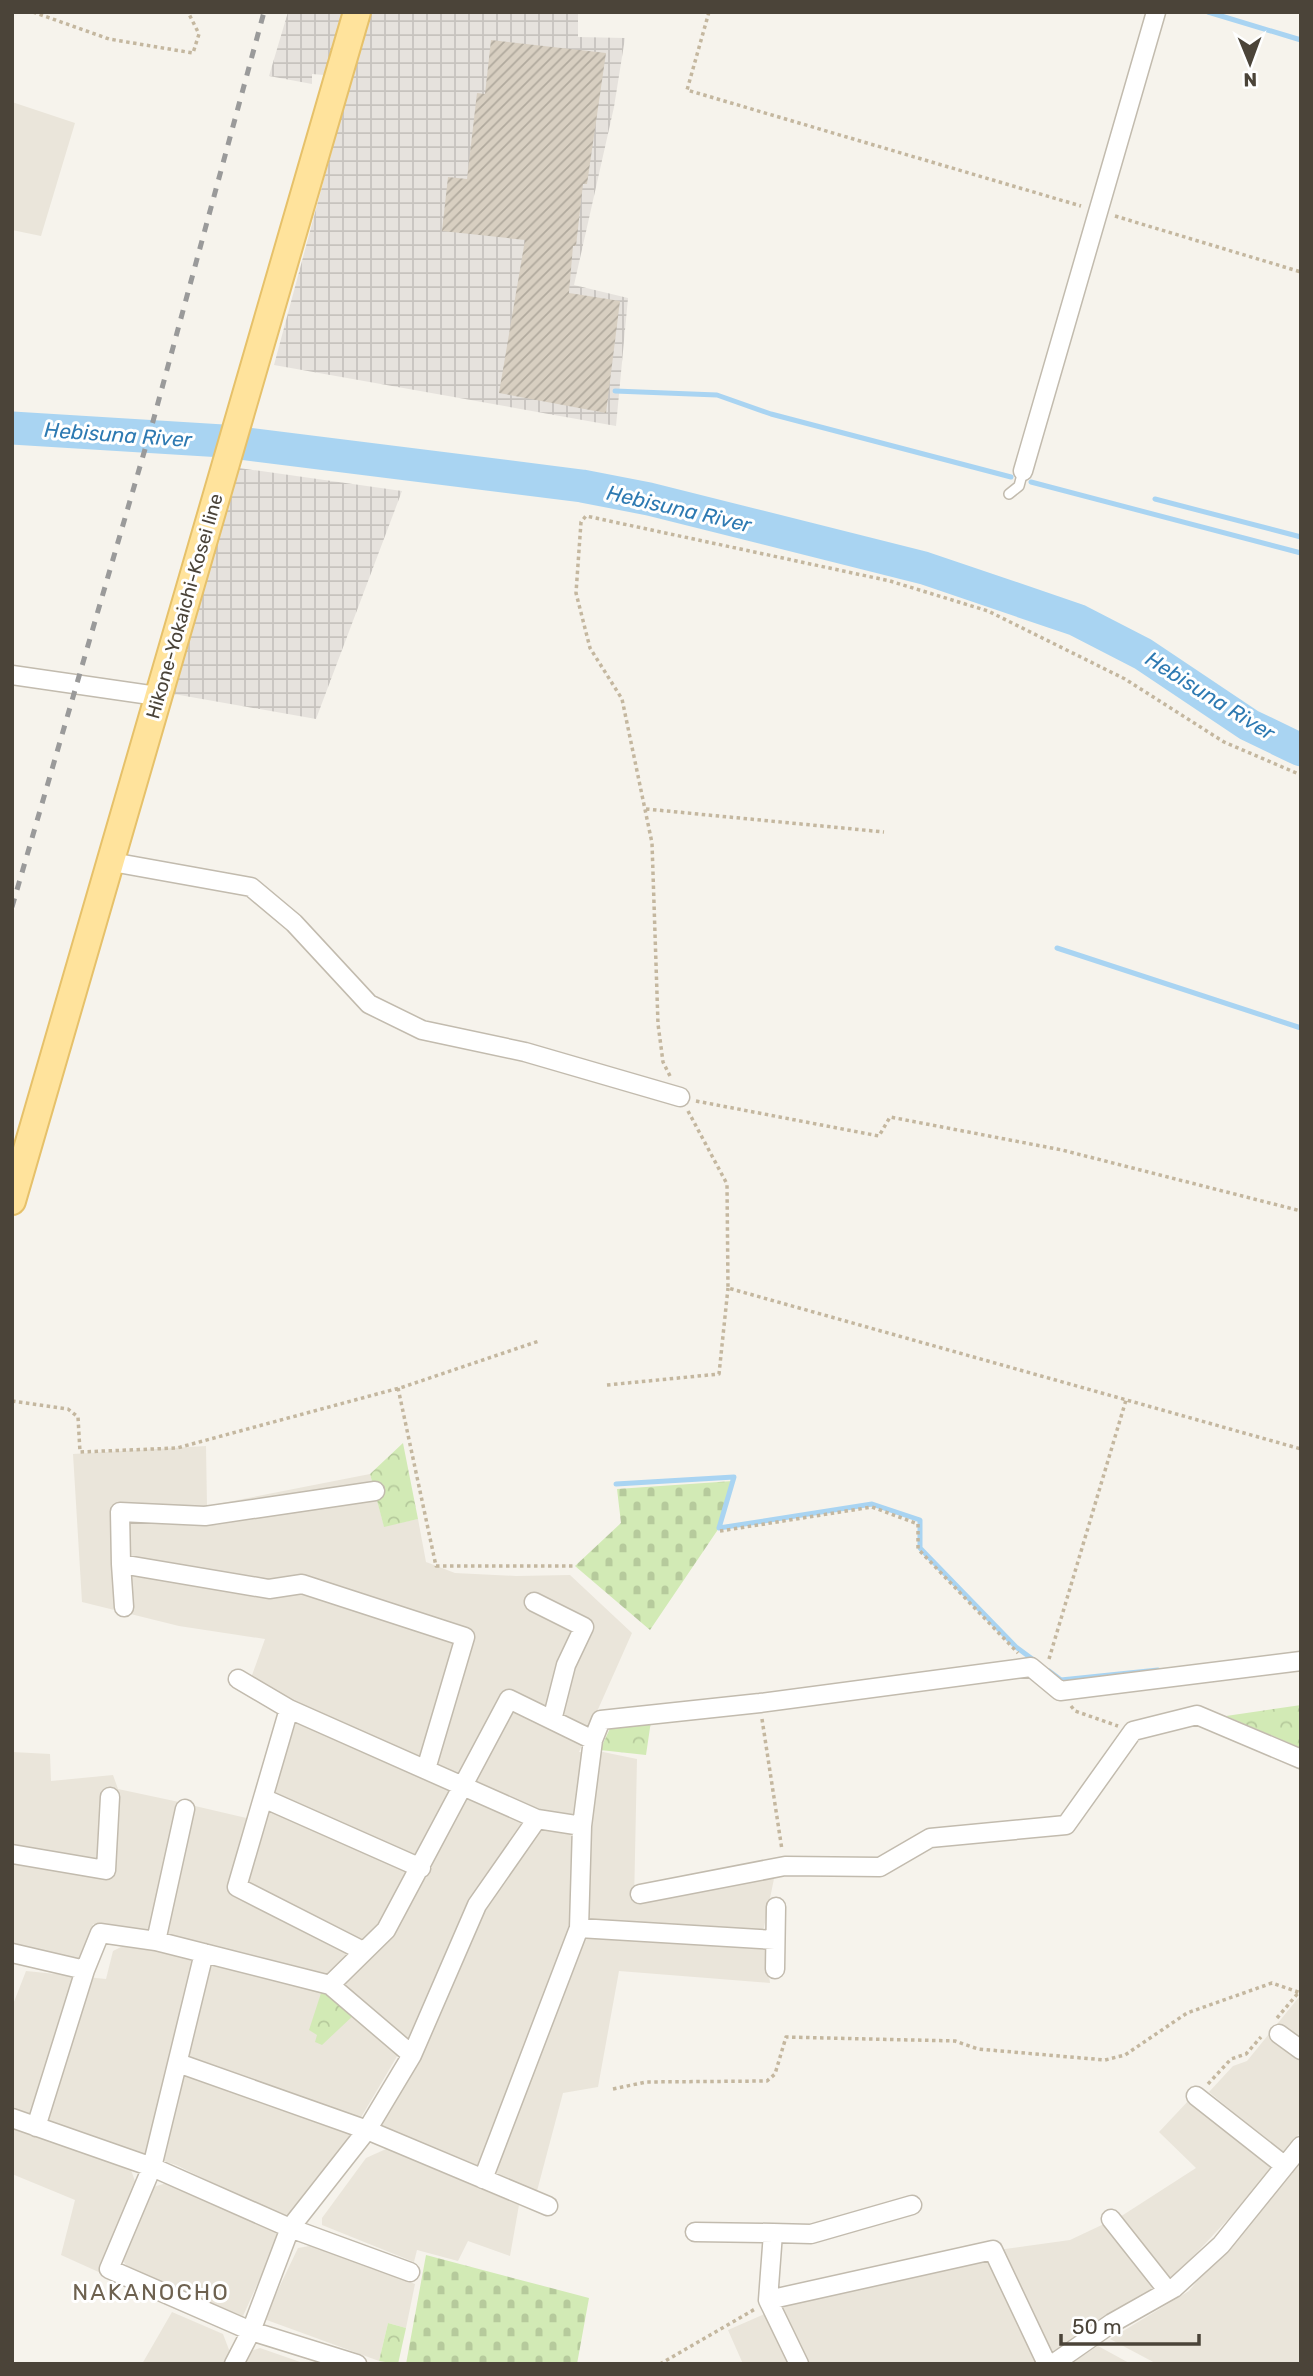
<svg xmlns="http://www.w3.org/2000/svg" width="1313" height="2376" font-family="Rubik,sans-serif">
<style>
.residential{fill:#eae5da}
.industrial{fill:url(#industrial-grid)}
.cemetery{fill:url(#cemetery-stones)}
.park{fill:url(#park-crowns)}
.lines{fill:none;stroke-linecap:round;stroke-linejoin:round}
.stream{stroke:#a9d4f2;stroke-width:5}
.river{stroke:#a9d4f2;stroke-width:33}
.building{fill:url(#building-hatch)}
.lane-casing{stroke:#c2bbae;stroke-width:12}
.street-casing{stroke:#c2bbae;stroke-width:21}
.primary-casing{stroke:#e6c16a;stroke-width:30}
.path{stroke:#c4b79f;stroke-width:3.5;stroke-dasharray:3.5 3.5;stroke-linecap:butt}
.lane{stroke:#fff;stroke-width:9}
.street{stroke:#fff;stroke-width:18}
.primary{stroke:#ffe39c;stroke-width:26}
.rail{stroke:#9a9a9a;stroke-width:5;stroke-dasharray:9 9;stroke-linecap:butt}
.labels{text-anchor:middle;stroke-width:6;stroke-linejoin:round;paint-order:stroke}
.street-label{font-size:19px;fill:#4b4439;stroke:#fff}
.water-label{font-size:21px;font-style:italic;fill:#2e7ab2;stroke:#fff}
.quarter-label{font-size:23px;letter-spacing:2px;fill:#6e6250;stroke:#fff}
</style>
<defs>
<pattern id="industrial-grid" width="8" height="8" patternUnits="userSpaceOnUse" patternTransform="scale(1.75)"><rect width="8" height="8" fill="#e6e2dd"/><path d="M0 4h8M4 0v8" fill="none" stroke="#c7c3be"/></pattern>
<pattern id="cemetery-stones" width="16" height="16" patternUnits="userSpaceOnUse" patternTransform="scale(1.75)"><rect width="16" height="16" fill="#d2eab5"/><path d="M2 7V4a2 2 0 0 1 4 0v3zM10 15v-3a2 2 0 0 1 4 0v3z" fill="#b6ca9c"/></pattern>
<pattern id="park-crowns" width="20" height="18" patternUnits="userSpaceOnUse" patternTransform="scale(1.75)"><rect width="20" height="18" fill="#d2eab5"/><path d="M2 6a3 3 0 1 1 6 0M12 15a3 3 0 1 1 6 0" fill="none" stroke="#b6ca9c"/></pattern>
<pattern id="building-hatch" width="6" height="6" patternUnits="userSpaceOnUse" patternTransform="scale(1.75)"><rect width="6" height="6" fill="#d8cfc1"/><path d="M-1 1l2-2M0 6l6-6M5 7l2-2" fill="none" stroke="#b1aa9e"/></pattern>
</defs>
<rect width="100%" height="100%" fill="#f6f3ec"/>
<path class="residential" d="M12 102 75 123 41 236 12 230Z
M206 1446 207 1506 370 1474 384 1526 418 1519 426 1562 455 1573 516 1576 570 1575 632 1633 579 1752H603L637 1759 634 1903 775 1874 763 1932 770 1983 619 1971 598 2087 563 2093 537 2191 379 2126 422 2051 342 1982 167 1934 195 1806 263 1822 297 1720 251 1678 265 1639 179 1626 82 1602 73 1454Z
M12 1752 50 1754 51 1781 113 1775 118 1789 179 1802 150 1930 93 1924 80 1961 12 1944Z
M127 1944 322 1992 399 2053 350 2136 287 2219 176 2165 71 2132 12 2108V2007L26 1971 106 1979 113 1951Z
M1299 1997 1301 2132 1283 2153 1209 2092 1233 2066 1247 2061Z
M1190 2099 1277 2167 1172 2279 1036 2364H743L728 2330 783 2306 1005 2249 1070 2240 1123 2215 1196 2168 1159 2132Z
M12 2126 130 2167 136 2184 103 2274 61 2255 75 2200 12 2174Z
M386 2149 519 2205 510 2256 468 2241 458 2261 417 2250 414 2262 322 2225V2218L366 2158Z
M1301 2154V2364H1157L1110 2339 1189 2291Z
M167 2183 280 2234 243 2316 131 2271 122 2260 149 2188Z
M315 2245 415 2284 406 2328 388 2323 379 2361 264 2319 298 2248Z
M172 2312 223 2334 231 2355 226 2364H142Z
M1098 2346 1131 2364H1070Z
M260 2348 306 2364H242L248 2352Z"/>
<path class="industrial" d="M288 12H343L324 75 312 74V84L269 76Z
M369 12H578V37L625 38 614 107 574 285 628 298 616 426 274 365Z
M239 468 402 491 316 719 168 693Z"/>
<path class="cemetery" d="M733 1481 719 1528 650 1630 575 1566 621 1523 617 1489Z
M426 2255 589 2298 577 2364H406Z"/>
<path class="park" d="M403 1443 418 1519 384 1527 370 1474Z
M1301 1705V1748L1226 1716Z
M651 1721 646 1755 600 1750 612 1724Z
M322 1990 356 2013 322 2045 315 2042 317 2035 309 2030Z
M388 2323 406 2328 398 2364 379 2361Z"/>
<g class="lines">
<path class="stream" d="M1208 12 1301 40
M615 391 717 395 771 414 1011 477
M1031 482 1301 553
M1155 499 1301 537
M1057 948 1301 1028
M616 1484 734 1477 719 1528 872 1504 920 1520V1548L1016 1647 1035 1661
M1049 1671 1061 1680 1158 1670"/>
<path class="river" d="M12 428 223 441 582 486 649 499 924 568 1077 620 1143 654 1249 725 1301 750"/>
</g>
<path class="building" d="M491 40 606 53 587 184H583L576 246H573L569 293 620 301 606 413 499 393 525 240 442 231 448 177 467 179 477 93 485 94Z"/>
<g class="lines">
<defs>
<path id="lane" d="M1009 494 1019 486 1023 471"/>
<path id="street" d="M1023 471 1156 12
M12 675 157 696
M112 862 251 887 294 923 369 1004 422 1030 525 1052 680 1097
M375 1491 205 1516 120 1512 121 1564 269 1589 302 1584 465 1637 426 1769
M121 1564 124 1607
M534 1602 584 1627 566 1665 552 1720
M238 1679 289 1709 537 1819 582 1826
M289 1709 237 1887 363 1951
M263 1798 421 1868
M12 1854 106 1870 110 1797
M640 1894 785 1866 880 1867 930 1838 1066 1825 1133 1731 1197 1715 1301 1759
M579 1928 775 1940
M156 1941 185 1809
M12 1953 85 1970
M204 1953 152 2167 109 2269 251 2331 357 2364
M775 1969 776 1907
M330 1985 386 1930 509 1699 593 1740
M1279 2034 1301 2050
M178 2063 367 2130 548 2206
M1196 2096 1285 2166
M12 2118 152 2167 290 2228 410 2272
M36 2127 85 1970 100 1933 156 1941 330 1985 412 2055
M483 2179 579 1928 582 1826 593 1740 601 1720 760 1703 1031 1667 1060 1691 1301 1661
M1111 2219 1168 2291
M695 2232 773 2233
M768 2300 993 2250 1047 2364
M234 2364 251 2331 290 2228 367 2130 412 2055 477 1905 537 1819
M799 2364 768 2300 773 2233 811 2234 912 2205
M1053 2364 1112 2323 1174 2288 1221 2245 1301 2146"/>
<path id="primary" d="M12 1201 357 12"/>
</defs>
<use href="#lane" class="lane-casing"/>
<use href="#street" class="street-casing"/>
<use href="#primary" class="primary-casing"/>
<path class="path" d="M33 12 109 39 193 53 199 34 188 12
M709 12 687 90 1081 206
M1115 216 1301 272
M646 809 884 832
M670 1076 663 1062 658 1024 652 843 622 699 590 648 576 593 581 522 586 516 890 581 988 611 1125 679 1224 742 1301 775
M696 1101 879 1136 890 1117 1062 1150 1301 1211
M688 1111 727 1184 728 1288 1301 1449
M607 1385 719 1374 728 1288
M398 1388 436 1566H575
M12 1401 68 1409 78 1417 80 1452 177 1448 403 1387 539 1341
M720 1531 872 1507 918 1524V1549L1018 1653
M1049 1659 1126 1400
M1071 1706 1075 1711 1118 1726
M762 1719 782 1850
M1277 2018 1299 1992
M1208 2084 1231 2059 1246 2054 1261 2037
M613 2089 646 2082 767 2081 775 2074 786 2037 955 2041 978 2049 1105 2060 1125 2055 1187 2013 1272 1983 1301 1993
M660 2364 755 2309"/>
<use href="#lane" class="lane"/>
<use href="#street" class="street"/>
<use href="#primary" class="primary"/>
<path class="rail" d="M12 907 152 425 264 12"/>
</g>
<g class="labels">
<g class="street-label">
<text transform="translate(184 606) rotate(-74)" y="7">Hikone-Yokaichi-Kosei line</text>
</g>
<g class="water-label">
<text transform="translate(118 435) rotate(4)" y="7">Hebisuna River</text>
<text transform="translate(679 509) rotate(13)" y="7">Hebisuna River</text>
<text transform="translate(1210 696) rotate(32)" y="7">Hebisuna River</text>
</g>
<g class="quarter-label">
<text x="151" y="2300">NAKANOCHO</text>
</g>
</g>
<rect width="1313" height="2376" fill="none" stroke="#4b4439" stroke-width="28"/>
<g transform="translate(1250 63) rotate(179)" stroke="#ffffff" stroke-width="5" paint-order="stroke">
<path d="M0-5L12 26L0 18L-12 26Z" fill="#4b4439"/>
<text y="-10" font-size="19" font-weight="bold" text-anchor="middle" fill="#4b4439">N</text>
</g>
<path d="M1061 2334v10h138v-10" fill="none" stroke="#4b4439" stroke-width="3.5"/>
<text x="1072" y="2334" font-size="21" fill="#4b4439" stroke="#ffffff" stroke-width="5" paint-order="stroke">50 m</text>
</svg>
